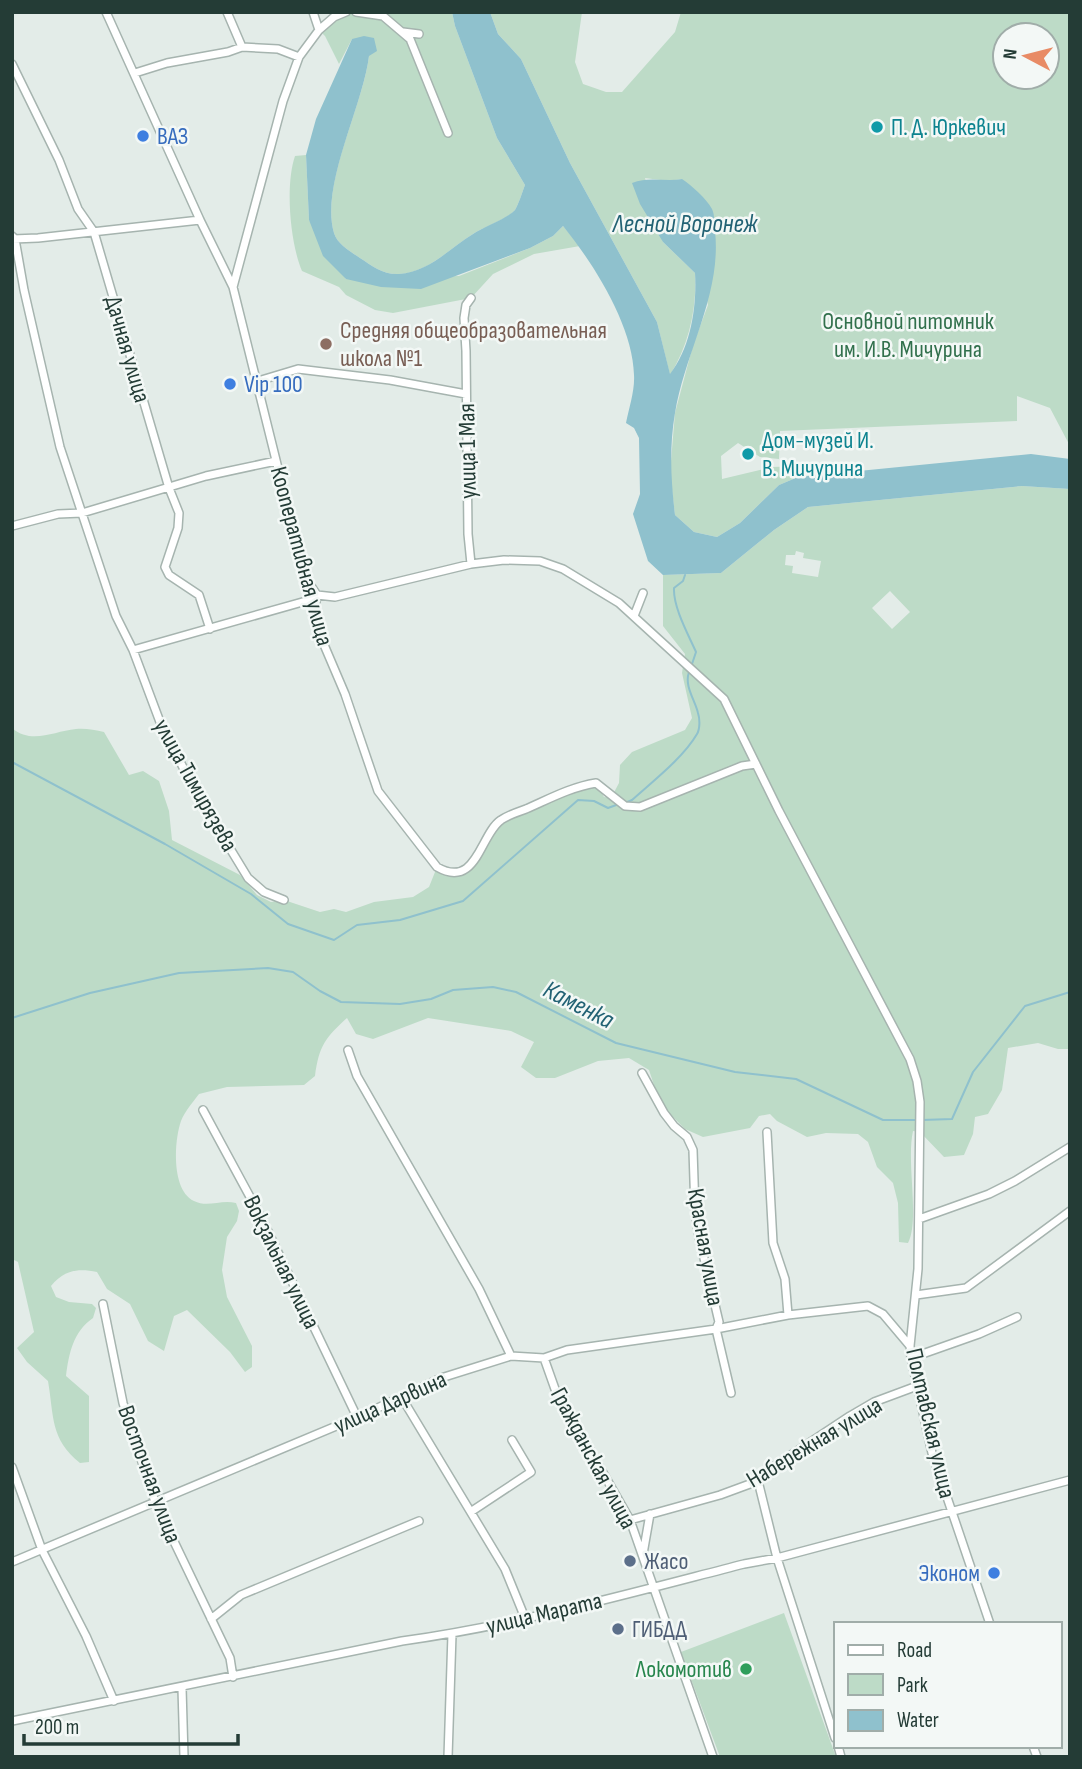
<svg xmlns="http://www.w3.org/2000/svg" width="1082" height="1769" font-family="'Sofia Sans Condensed',sans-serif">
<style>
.green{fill:#bddbc7;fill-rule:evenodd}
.water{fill:#8fc1cd}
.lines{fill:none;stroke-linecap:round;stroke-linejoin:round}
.stream{stroke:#8fc1cd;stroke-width:2}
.minor-casing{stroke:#a6b4af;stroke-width:10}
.minor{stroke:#fff;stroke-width:7}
.culture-dot{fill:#0f9aa8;stroke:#f3f8f6;stroke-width:2.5}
.shop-dot{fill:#3f7fe0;stroke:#f3f8f6;stroke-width:2.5}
.education-dot{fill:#8d6e63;stroke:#f3f8f6;stroke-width:2.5}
.service-dot{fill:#5c6f8a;stroke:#f3f8f6;stroke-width:2.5}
.leisure-dot{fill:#2e9e5b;stroke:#f3f8f6;stroke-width:2.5}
.labels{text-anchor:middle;stroke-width:5;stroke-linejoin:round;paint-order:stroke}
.culture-label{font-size:24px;fill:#0d838f;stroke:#f3f8f6;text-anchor:start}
.shop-label{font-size:24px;fill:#366cbe;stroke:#f3f8f6;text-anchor:start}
.park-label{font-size:24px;fill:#31704c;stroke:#f3f8f6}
.education-label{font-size:24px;fill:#785e54;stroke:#f3f8f6;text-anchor:start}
.street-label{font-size:24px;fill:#243c36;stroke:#f3f8f6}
.service-label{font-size:24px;fill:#4e5e75;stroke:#f3f8f6;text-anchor:start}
.leisure-label{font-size:24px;fill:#27864d;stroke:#f3f8f6;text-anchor:end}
.water-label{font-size:26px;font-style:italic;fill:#226274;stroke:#f3f8f6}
</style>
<rect width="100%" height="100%" fill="#e3ece8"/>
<path class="green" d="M346 12H452L455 26 497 138 525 185C522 193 519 203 515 210 508 219 483 227 473 234 450 248 428 273 399 274 384 275 372 266 360 258 351 252 337 244 334 233 320 185 363 106 369 56L352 39 339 64 325 36 319 30Z
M490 12H582L575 62 583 84 606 92H622L675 32 681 12H1070V446L1050 408 1017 396V421L780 431 779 459 760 457 738 443 721 456 722 479 773 467 798 466V477L779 485 740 523 717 537 694 532 675 515 670 473 675 413 693 345 708 305 682 179 668 181 645 178 663 242 695 273C697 308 689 345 670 375L657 322 570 163 521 59 498 34ZM1005 35H1047V77H1005Z
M306 155 309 220 346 279 459 276 530 248 553 236 563 226 580 246 534 254 493 274 471 298 393 313 375 310 346 295 339 287 302 271C290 243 285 185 295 156Z
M1022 486 1070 489V1049H1058L1038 1043 1008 1048 1002 1090 988 1114 975 1117 973 1134 964 1155 944 1157 920 1132 913 1131C906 1162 920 1220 908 1243L899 1242 898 1203 893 1183 877 1167 868 1142 858 1134 826 1133 807 1137 777 1121 770 1114 759 1116 750 1128 703 1137 685 1129 667 1111 656 1091 649 1070 629 1058 598 1061 555 1078H536L521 1067 534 1042 511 1031 428 1018 373 1039 356 1034 347 1018C325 1038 319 1046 315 1076L304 1085 227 1087 199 1094C193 1102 185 1111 181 1121 174 1141 171 1190 194 1201 208 1208 221 1199 236 1203L239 1211 237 1221 227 1237 222 1270 227 1297 252 1346V1367L245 1372 230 1352 187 1310 174 1316 164 1351 148 1341 130 1304 107 1289 97 1272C78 1268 64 1270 51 1286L56 1297 69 1302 92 1304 96 1308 93 1318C73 1332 69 1353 66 1376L89 1396V1462L80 1463C50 1439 54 1416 48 1381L27 1362 17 1348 34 1332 18 1262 12 1259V728C32 745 54 731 76 729 85 728 95 730 104 732L129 775 143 771 159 781 169 811 172 840 240 875 257 895 271 902 284 900 320 912 334 909 346 912 374 902 413 897 429 887 437 867 446 872 470 865 500 820 596 783 604 797 611 798 619 783 620 765 632 752 685 730 692 718 682 673 685 654 663 626V575L721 573 774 530 808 507ZM796 551 804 553 803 558 821 561 818 577 792 573 793 566 785 565 786 555H795ZM890 591 910 612 892 629 872 608Z
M784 1613 836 1757H720L681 1652Z"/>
<path class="water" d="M452 12H490L498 34 521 59 570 163 657 322 670 374C691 347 697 306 695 273L663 242 640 204 632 183C649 176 664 182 682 179 692 186 706 198 712 209 715 215 714 224 715 231 722 294 685 352 675 413 669 448 671 481 675 515L694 532 717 537 740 523 779 485 798 477 1031 454 1070 459V489L1022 486 808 507 774 530 721 573 663 575 648 561 633 514 640 494 639 438 634 428 626 423C629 408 635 390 634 375 633 326 594 264 563 226L553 236 530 248 421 289 381 287 346 279 323 256 309 220 306 155 316 119 352 39 364 36 374 38 377 51 369 56C363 106 320 186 334 233 337 244 351 252 360 258 372 266 384 275 399 274 429 272 450 248 473 234 483 227 508 218 515 210 519 203 522 193 525 185L497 138 455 26Z"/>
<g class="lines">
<path class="stream" d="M685 575 683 581 674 588C673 607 688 634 696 652L691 667
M12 762 165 844 251 894 288 924 334 940 357 925 400 920 463 901 578 800 594 801 608 808 619 804
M625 803 632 800C653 781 683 758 697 734 700 729 700 719 698 713 695 700 684 686 689 672
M12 1018 90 993 179 973 268 968 293 972 320 991 341 1002 400 1004 431 999 453 990 493 987 516 992 616 1043 735 1072 796 1079 883 1120H916
M922 1120 952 1119 973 1072 1025 1006 1070 992"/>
<defs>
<path id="minor" d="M106 12 200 220 233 287 305 577 317 595 315 608 319 633 345 694 378 791 437 867C477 890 480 834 501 820 508 815 518 812 526 809 549 799 571 787 596 783L625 806 640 807 742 766 756 764
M227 12 242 47
M313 12 319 30
M356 12 383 16 410 39 448 133
M403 32 419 34
M12 64 59 160 78 209 94 232 169 488 179 513 178 528 165 567 169 575 199 595 210 629
M135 73 167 63 228 52 242 47 278 49 299 57
M12 236 15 239 24 290 60 447 116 616 133 650 160 722 195 791 248 878 264 892 284 900
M13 239 38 238 200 220
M233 287 283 101 299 57 319 30 334 17 346 12
M471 298 466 305 464 318 466 351 468 534 471 564
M258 381 298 369 390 380 466 394
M12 526 58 514 82 513 206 476 276 461
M317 595 335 597 471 564 504 560 540 561 563 569 619 603 724 699 779 811 910 1059 917 1081 920 1102 918 1269 910 1346 911 1358 932 1453 990 1624
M634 616 643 593
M133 650 306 601 317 595
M348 1050 357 1076 479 1289 511 1356
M642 1073 664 1113 674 1126 687 1137 693 1150 695 1211 699 1237 719 1322 716 1329 731 1393
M203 1110 262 1219 357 1417
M767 1132 773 1243 785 1279 788 1315
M919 1219 989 1194 1015 1181 1070 1147
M916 1295 966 1288 1070 1211
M103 1304 123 1403 155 1502 230 1658 233 1677
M544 1358 555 1389 630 1520 713 1757
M911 1358 979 1334 1017 1317
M402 1398 505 1569 525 1618
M12 1467 42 1550 86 1636 114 1701
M758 1481 777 1558 835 1738
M472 1511 531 1472 512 1440
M630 1520 720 1495 758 1481 773 1467 850 1416 874 1402 917 1386
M643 1554 650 1514
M12 1562 365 1414 441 1378 511 1356 544 1358 567 1350 716 1329 788 1315 868 1306 883 1314 910 1346
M211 1619 241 1595 419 1521
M182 1688 184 1757
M12 1721 402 1641C517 1625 631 1593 744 1564L777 1558 1070 1480
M838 1746 841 1757
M1033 1746 1037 1757
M448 1757 452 1634"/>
</defs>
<use href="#minor" class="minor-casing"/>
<use href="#minor" class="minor"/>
</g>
<g class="culture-dot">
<circle cx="877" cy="127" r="7"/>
<circle cx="748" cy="454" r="7"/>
</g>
<g class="shop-dot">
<circle cx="143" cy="136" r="7"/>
<circle cx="230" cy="384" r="7"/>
<circle cx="994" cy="1573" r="7"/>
</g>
<circle class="education-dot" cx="326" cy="344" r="7"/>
<g class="service-dot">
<circle cx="630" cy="1561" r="7"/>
<circle cx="618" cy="1629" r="7"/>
</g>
<circle class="leisure-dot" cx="746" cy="1669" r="7"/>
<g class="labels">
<g class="culture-label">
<text x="891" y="135">П. Д. Юркевич</text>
<text x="762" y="448">Дом-музей И.<tspan x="762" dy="28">В. Мичурина</tspan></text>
</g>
<g class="shop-label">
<text x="157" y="144">ВАЗ</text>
<text x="244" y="392">Vip 100</text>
<text x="980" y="1581" text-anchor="end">Эконом</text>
</g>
<g class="park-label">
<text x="908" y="329">Основной питомник<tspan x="908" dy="28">им. И.В. Мичурина</tspan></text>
</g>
<g class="education-label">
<text x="340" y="338">Средняя общеобразовательная<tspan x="340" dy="28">школа №1</tspan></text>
</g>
<g class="street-label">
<text transform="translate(128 349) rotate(74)" y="8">Дачная улица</text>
<text transform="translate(467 451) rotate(-91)" y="8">улица 1 Мая</text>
<text transform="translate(302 556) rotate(75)" y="8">Кооперативная улица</text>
<text transform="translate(196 785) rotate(61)" y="8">улица Тимирязева</text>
<text transform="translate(706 1247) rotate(80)" y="8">Красная улица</text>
<text transform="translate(282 1262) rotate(64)" y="8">Вокзальная улица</text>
<text transform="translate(390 1402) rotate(-24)" y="8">улица Дарвина</text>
<text transform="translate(931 1423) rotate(77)" y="8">Полтавская улица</text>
<text transform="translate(814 1442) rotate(-31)" y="8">Набережная улица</text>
<text transform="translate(594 1458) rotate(62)" y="8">Гражданская улица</text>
<text transform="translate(150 1474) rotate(70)" y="8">Восточная улица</text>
<text transform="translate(544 1613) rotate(-13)" y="8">улица Марата</text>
</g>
<g class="service-label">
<text x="644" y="1569">Жасо</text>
<text x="632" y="1637">ГИБДД</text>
</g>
<g class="leisure-label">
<text x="732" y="1677">Локомотив</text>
</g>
<g class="water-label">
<text x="685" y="232">Лесной Воронеж</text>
<text transform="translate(579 1004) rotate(27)" y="9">Каменка</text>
</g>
</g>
<rect width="1082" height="1769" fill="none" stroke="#243c36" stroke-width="28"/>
<rect x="834" y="1622" width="228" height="126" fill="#f3f8f6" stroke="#a0ada9" stroke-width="2"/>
<rect x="848" y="1645" width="35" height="10" fill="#ffffff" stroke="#a0ada9" stroke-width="2"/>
<text x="897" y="1657" font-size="21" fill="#243c36">Road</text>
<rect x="848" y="1674" width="35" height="21" fill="#bddbc7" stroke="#a0ada9" stroke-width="2"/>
<text x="897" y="1692" font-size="21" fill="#243c36">Park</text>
<rect x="848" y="1710" width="35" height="21" fill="#8fc1cd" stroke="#a0ada9" stroke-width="2"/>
<text x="897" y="1727" font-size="21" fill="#243c36">Water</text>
<g transform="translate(1026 56) rotate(277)"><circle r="33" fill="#f3f8f6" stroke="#a0ada9" stroke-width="2"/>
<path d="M0-5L12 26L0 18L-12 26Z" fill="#e88b65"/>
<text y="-10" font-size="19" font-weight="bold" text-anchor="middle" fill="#243c36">N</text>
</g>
<path d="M24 1734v10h214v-10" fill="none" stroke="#243c36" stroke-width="3.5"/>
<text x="35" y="1734" font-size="21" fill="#243c36" stroke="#f3f8f6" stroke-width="5" paint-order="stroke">200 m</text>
</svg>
